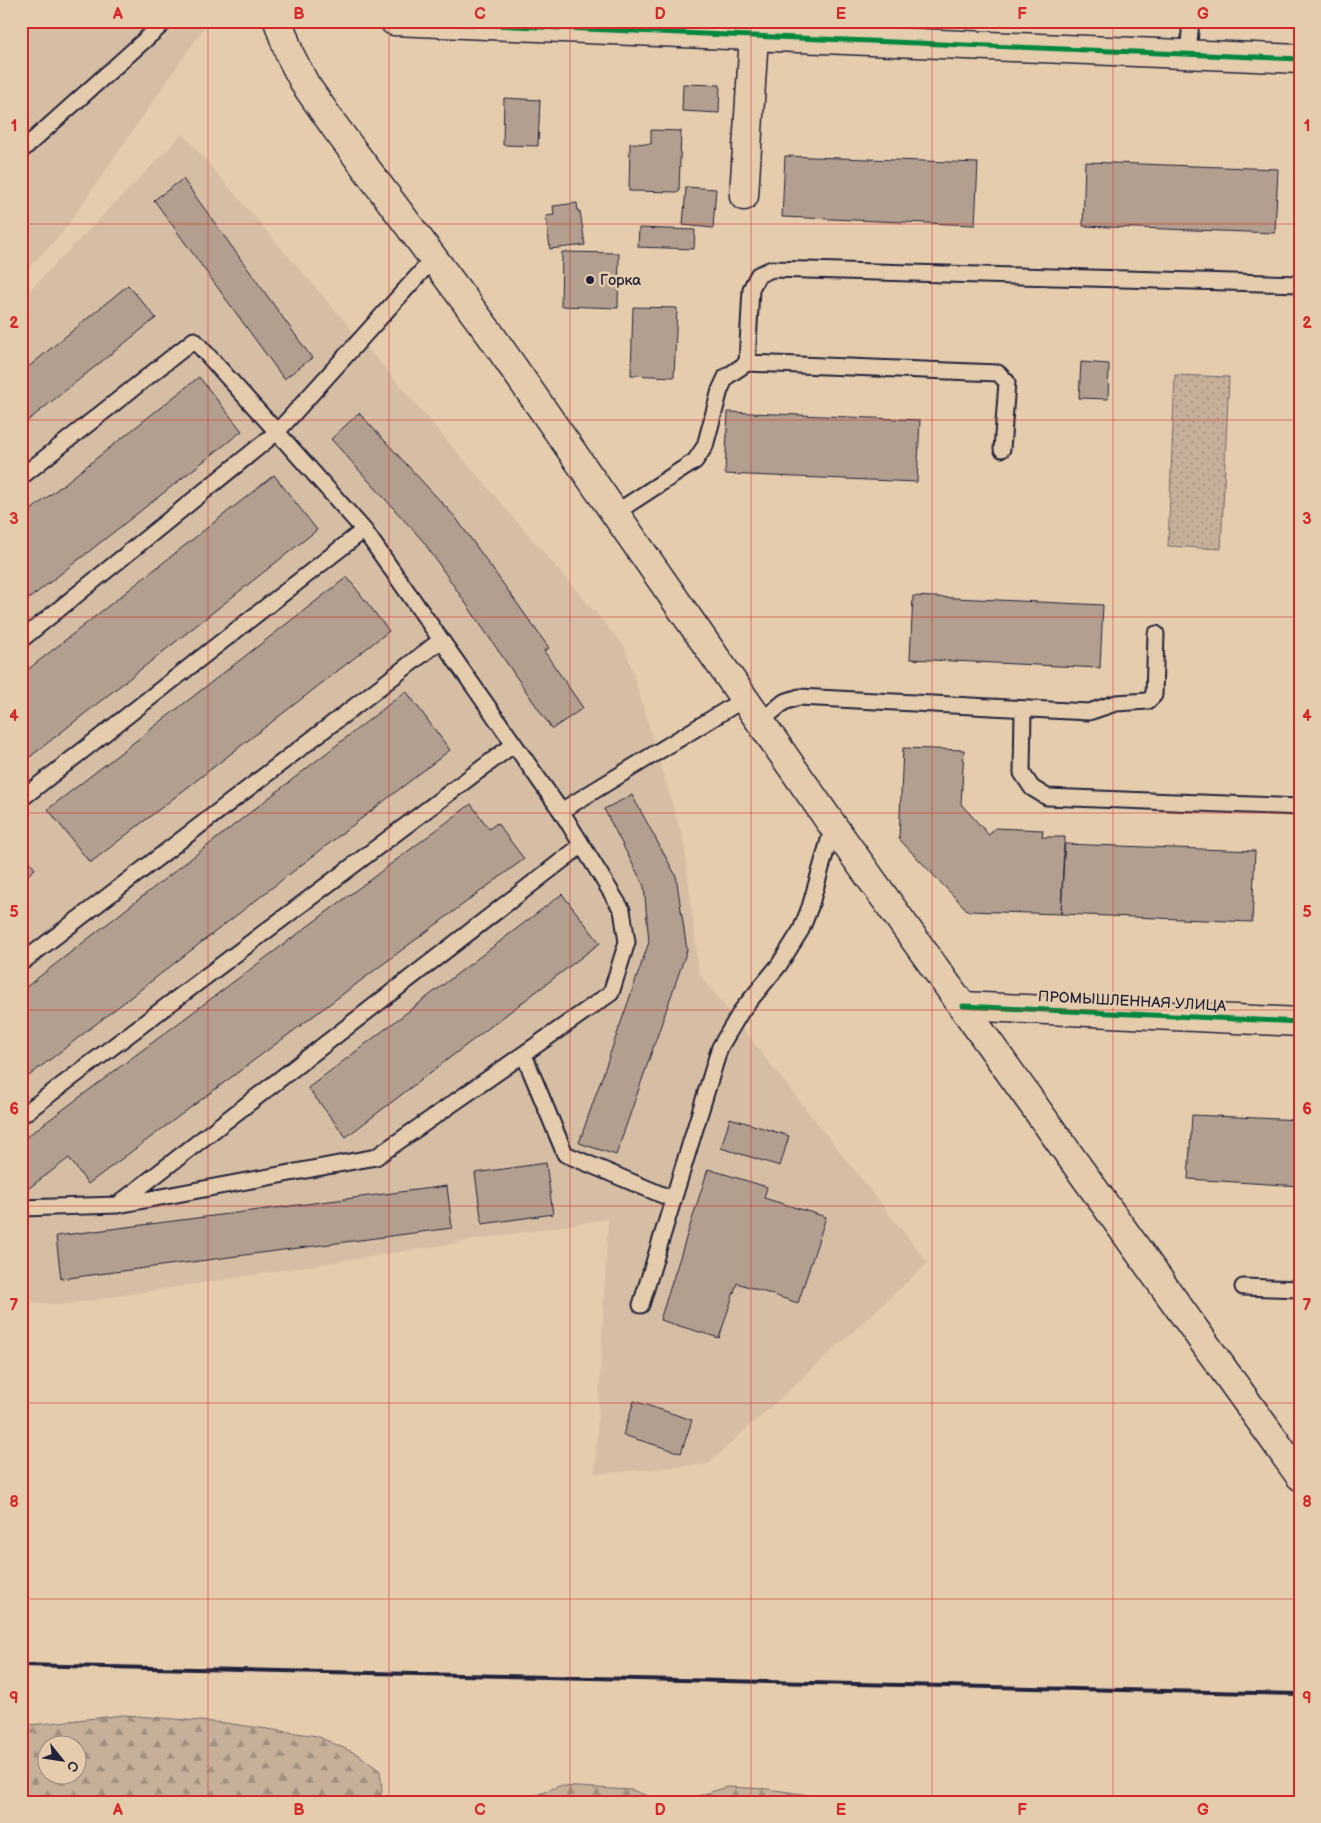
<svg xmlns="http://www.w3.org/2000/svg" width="1321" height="1823" font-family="'Balsamiq Sans',sans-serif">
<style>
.built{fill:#d6bea4}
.green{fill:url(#green-dots);stroke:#74696a}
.forest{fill:url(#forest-firs);stroke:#74696a;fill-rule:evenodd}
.building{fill:#b29f8f;stroke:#22223b}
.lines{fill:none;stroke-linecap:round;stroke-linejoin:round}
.service-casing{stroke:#22223b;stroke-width:19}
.minor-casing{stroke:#22223b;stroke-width:31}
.tertiary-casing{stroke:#22223b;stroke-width:31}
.secondary-casing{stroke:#22223b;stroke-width:31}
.service{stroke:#e5ccad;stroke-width:15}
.minor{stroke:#e5ccad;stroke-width:28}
.tertiary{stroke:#e5ccad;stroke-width:28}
.secondary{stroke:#e5ccad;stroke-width:28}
.rail{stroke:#22223b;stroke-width:4}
.cycleway-casing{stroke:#e5ccad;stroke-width:8}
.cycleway{stroke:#00873e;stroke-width:5}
.grid{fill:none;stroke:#d62828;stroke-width:1;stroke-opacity:0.55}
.poi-dot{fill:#22223b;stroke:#e5ccad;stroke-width:2}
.labels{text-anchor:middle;stroke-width:5;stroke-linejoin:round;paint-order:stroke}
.poi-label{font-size:15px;fill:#22223b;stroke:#e5ccad;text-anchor:start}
.street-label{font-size:15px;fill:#22223b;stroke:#e5ccad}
.neatline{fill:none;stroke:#d62828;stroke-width:2}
.grid-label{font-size:16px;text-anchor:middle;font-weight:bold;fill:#d62828}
</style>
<defs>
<pattern id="green-dots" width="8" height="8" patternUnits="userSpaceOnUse" patternTransform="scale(1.25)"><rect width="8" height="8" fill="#c6b09a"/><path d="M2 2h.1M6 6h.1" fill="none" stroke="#a08f7f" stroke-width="1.8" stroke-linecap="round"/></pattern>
<pattern id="forest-firs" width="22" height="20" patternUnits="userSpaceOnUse" patternTransform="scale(1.25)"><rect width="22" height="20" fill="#c6b09a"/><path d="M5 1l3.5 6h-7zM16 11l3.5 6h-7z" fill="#a08f7f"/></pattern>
</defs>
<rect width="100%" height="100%" fill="#e5ccad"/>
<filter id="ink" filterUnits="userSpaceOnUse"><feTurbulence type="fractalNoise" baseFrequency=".02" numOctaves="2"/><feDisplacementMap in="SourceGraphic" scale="10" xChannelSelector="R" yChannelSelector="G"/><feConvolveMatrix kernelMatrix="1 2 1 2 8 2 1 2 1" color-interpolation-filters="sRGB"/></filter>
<g filter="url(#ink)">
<path class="built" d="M21 21H206V25L62 233 21 276Z
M183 134 625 647 684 842 699 974 928 1263 708 1464 595 1474 608 1219 61 1305 21 1301V299Z"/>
<path class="green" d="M1175 375 1229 377 1221 549 1168 546Z"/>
<path class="forest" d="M124 1715 225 1723 317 1736 359 1755 380 1771 382 1791 379 1802H21V1726ZM48 1746H78V1776H48Z
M559 1786 632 1790 663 1802H519Z
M727 1787 768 1789 856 1802H666L695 1797Z"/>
<path class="building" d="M683 84 720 85 719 113 682 111Z
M504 98 540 100 538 146 503 145Z
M651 130 681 131 679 192 629 191 630 143 651 144Z
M785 156 978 163 975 225 782 217Z
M1085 162 1278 169 1275 233 1083 226Z
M183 179 312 358 284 379 154 200Z
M686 187 716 189 713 228 683 225Z
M577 203 578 212 580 211 585 245 550 249 546 216 554 215 553 206Z
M639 228 695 230 694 249 638 247Z
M562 252 619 253 618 308 561 306Z
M128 285 156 318 21 426V373Z
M633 307 677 308 674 377 631 375Z
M1081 362 1109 364 1108 399 1079 398Z
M199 377 242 431 21 605V518Z
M728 412 920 420 917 482 725 474Z
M359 413 456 518 549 648 544 651 583 708 552 729 423 541 331 439Z
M274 475 317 530 21 764V675Z
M347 577 389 631 90 863 48 809Z
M913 596 1103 605 1100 668 910 659Z
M406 691 450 750 21 1082V991Z
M903 748 964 750 961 804 989 835 995 828 1043 830 1042 837H1065L1061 914 968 911 899 839Z
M632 795 676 876 687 950 616 1155 579 1143 649 942 644 886 604 809Z
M471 804 489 829 497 823 524 859 88 1184 69 1158 21 1194V1141Z
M1064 844 1255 851 1252 922 1061 914Z
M21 851 35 869 21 881Z
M562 894 600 943 346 1137 308 1088Z
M1192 1115 1300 1120V1186L1188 1179Z
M730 1118 789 1136 780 1166 721 1148Z
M546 1163 553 1214 482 1224 475 1173Z
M708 1169 767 1187 764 1198 826 1217 798 1303 737 1283 719 1338 660 1320Z
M447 1186 452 1228 61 1279 56 1236Z
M634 1401 692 1420 681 1453 623 1435Z"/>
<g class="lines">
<defs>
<path id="service" d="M1188 54 1191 21
M21 151 166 21
M747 363 751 289 758 275 772 269 1300 284
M21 477 194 340 277 432 433 259
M615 513 695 461 705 446 720 390 726 377 747 363 998 373 1007 382 1002 449
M21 640 277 432 364 530 561 811 744 699
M1023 709 1022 773 1032 788 1047 797 1300 807
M760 722 784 702 799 697 1089 712 1116 703 1148 701 1154 695 1156 634
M21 799 364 530
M21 963 441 640
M524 1055 565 1154 672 1199
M21 1116 514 744
M121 1202 582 845
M21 1208 118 1205 376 1157 611 993 627 942 622 910 561 811
M1243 1287 1300 1289
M641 1305 720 1047 742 1010 779 965 801 930 810 907 833 826"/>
<path id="minor" d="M394 21 1300 59
M744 196 754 36"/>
<path id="tertiary" d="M963 1006 1300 1022"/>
<path id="secondary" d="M278 21 290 55 305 84 335 127 490 334 833 826 1300 1476"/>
</defs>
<use href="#service" class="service-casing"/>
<use href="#minor" class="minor-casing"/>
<use href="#tertiary" class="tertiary-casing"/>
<use href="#secondary" class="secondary-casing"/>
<use href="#service" class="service"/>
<use href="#minor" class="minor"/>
<use href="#tertiary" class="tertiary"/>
<use href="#secondary" class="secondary"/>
<path class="rail" d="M21 1665 1300 1694"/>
<defs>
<path id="cycleway" d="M394 21 1300 59
M963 1006 1300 1022"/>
</defs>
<use href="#cycleway" class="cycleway-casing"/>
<use href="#cycleway" class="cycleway"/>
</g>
</g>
<path class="grid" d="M208 21V1802M389 21V1802M570 21V1802M751 21V1802M932 21V1802M1113 21V1802M21 224H1300M21 420H1300M21 617H1300M21 813H1300M21 1010H1300M21 1206H1300M21 1403H1300M21 1599H1300"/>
<circle class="poi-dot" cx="590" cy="280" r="5"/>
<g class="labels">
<g class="poi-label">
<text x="600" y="285">Горка</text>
</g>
<g class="street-label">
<text transform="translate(1132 1001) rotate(3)" y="5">ПРОМЫШЛЕННАЯ УЛИЦА</text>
</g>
</g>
<rect width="1321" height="1823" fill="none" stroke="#e5ccad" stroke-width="55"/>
<g transform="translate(62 1760) rotate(120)"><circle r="24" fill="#e5ccad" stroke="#97887f"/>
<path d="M0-4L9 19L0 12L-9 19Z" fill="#22223b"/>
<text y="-8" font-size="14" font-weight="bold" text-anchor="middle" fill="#22223b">С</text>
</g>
<rect x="28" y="28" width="1266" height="1768" class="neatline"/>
<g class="grid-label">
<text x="118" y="19">A</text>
<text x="299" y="19">B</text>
<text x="480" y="19">C</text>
<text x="660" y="19">D</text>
<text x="841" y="19">E</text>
<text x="1022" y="19">F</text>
<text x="1203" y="19">G</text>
<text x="14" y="131">1</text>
<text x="1307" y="131">1</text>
<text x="14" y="328">2</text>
<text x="1307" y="328">2</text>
<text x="14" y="524">3</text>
<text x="1307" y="524">3</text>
<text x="14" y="721">4</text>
<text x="1307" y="721">4</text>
<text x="14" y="917">5</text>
<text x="1307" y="917">5</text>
<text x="14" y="1114">6</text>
<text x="1307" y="1114">6</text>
<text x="14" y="1310">7</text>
<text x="1307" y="1310">7</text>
<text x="14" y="1507">8</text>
<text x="1307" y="1507">8</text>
<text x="14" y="1703">9</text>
<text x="1307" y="1703">9</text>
<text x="118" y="1815">A</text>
<text x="299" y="1815">B</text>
<text x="480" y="1815">C</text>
<text x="660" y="1815">D</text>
<text x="841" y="1815">E</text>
<text x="1022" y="1815">F</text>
<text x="1203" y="1815">G</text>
</g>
</svg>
